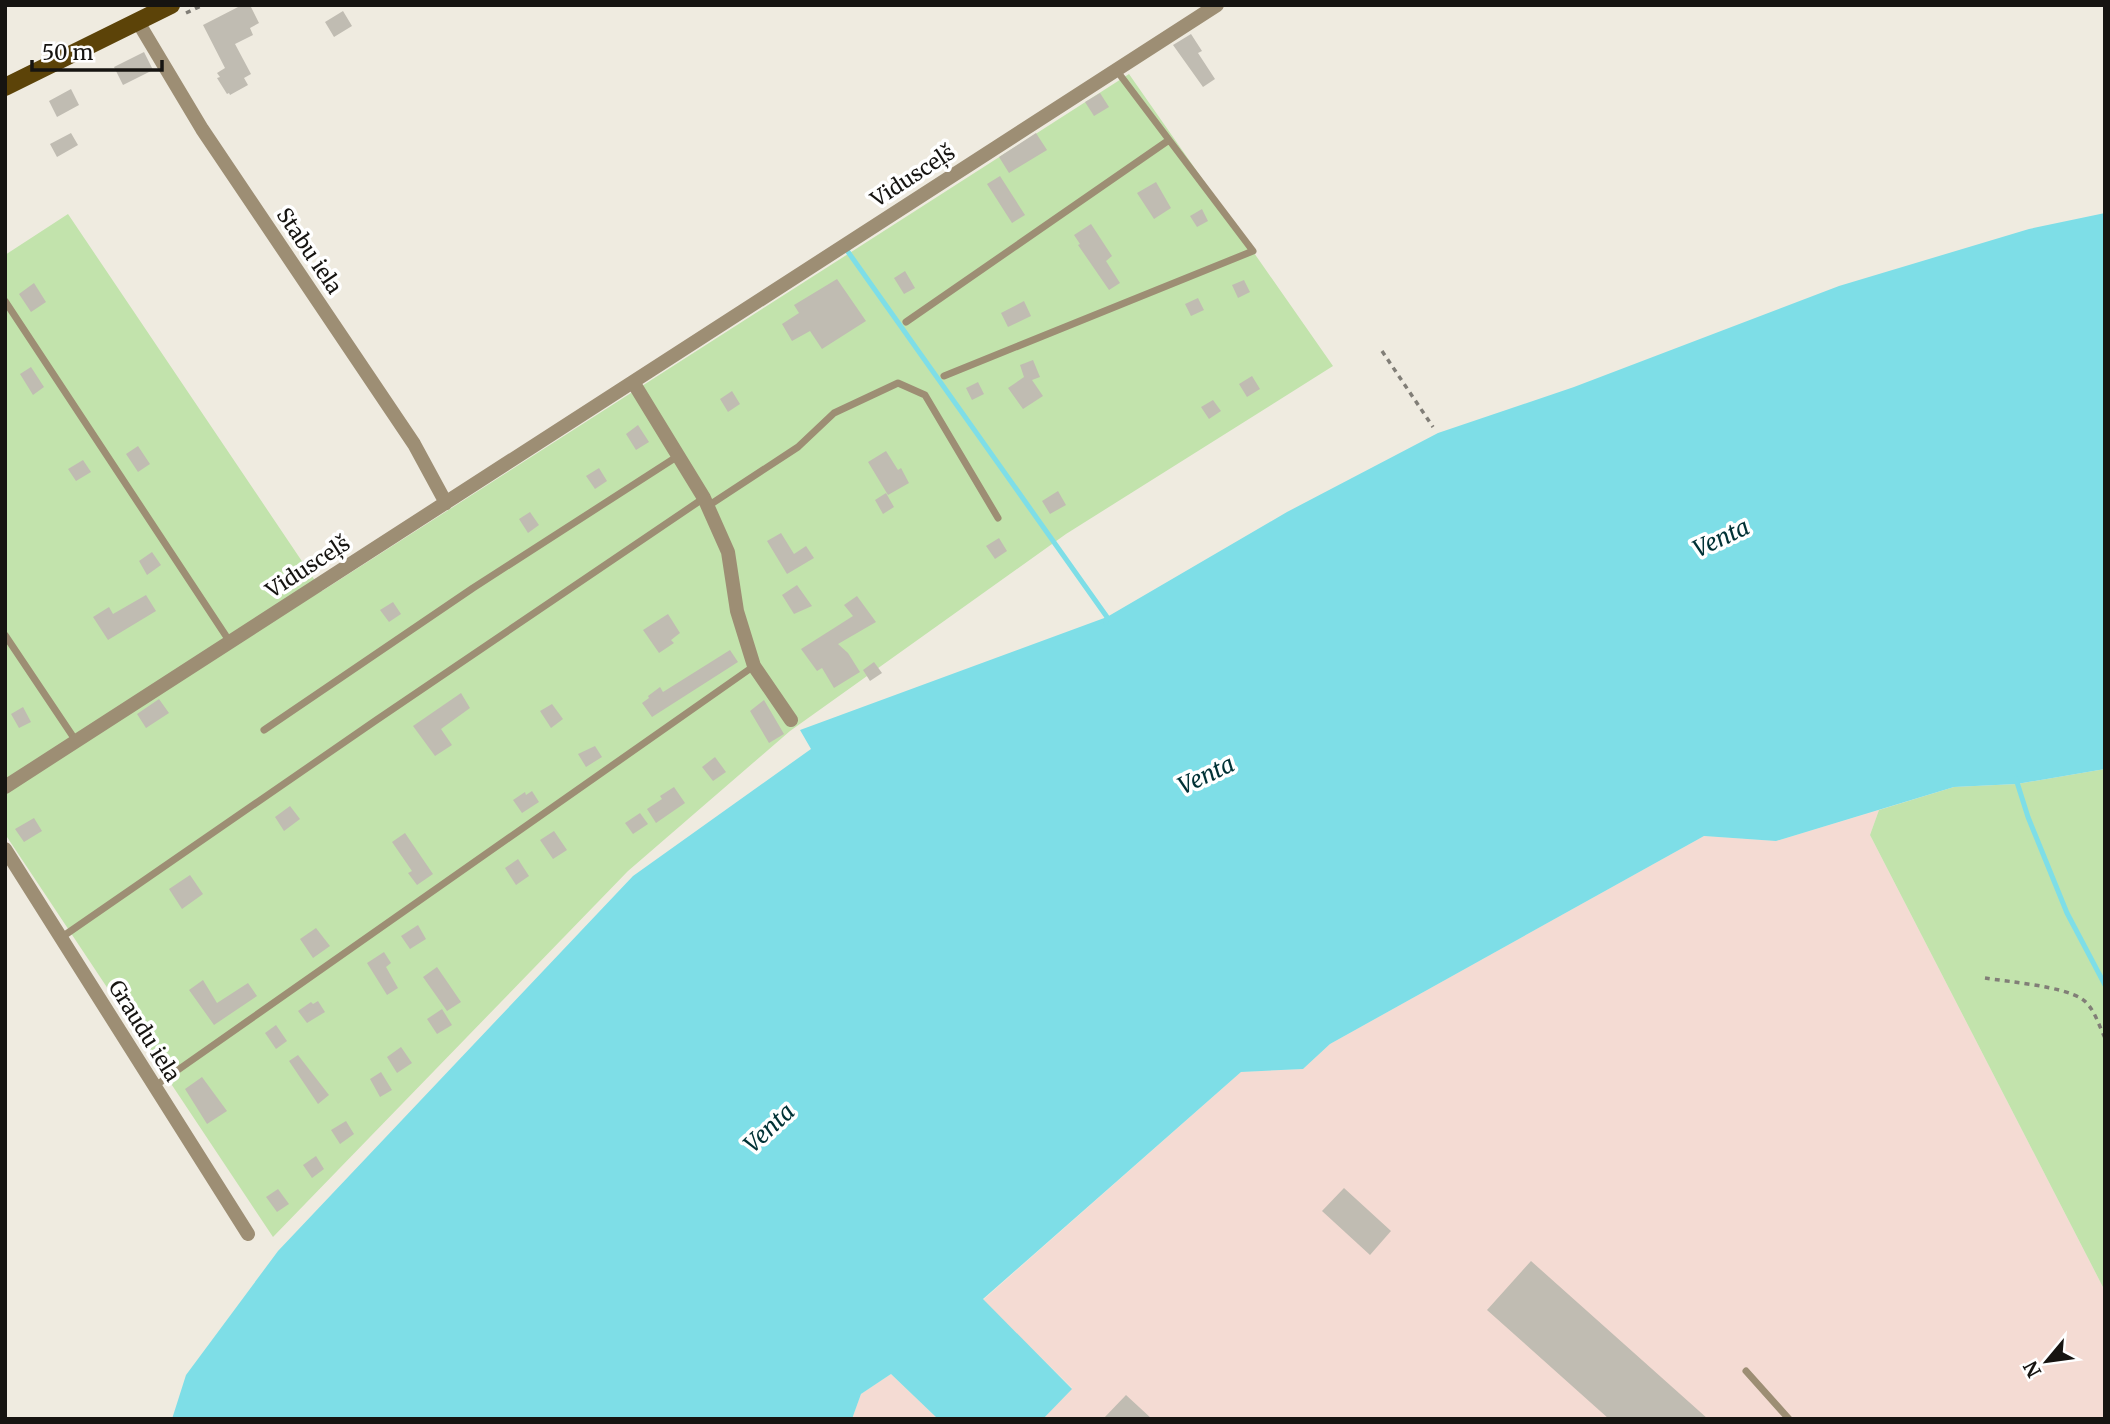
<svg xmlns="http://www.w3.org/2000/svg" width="2110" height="1424" font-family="Merriweather,serif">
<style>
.industrial{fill:#f4dbd3}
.green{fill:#c2e3ac}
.water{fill:#7edee7}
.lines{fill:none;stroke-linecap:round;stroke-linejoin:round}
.stream{stroke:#7edee7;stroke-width:5}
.building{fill:#c0bcb2}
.path{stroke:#817e77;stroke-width:3.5;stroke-dasharray:5 5;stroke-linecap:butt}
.lane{stroke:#9d8e74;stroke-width:7}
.street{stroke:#9d8e74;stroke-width:14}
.primary{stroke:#5c4308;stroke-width:18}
.labels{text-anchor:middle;stroke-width:7;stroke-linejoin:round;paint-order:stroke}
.street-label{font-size:21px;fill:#161411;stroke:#fff}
.water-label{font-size:23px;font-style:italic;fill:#003135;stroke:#fff}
</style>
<rect width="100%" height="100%" fill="#efebe0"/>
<path class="industrial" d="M1879 810 1870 835 2105 1291V1419H1043L1072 1388 983 1300 1241 1072 1303 1069 1330 1044 1704 836 1776 841Z
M891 1374 938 1419H852L861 1394Z"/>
<path class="green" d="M1129 74 1333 366 1066 534 790 731 628 871 273 1237 5 834V255L68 214 322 591Z
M2105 769V1291L1870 835 1879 810 1954 787 2017 784Z"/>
<path class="water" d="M2105 213V769L2017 784 1954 787 1776 841 1704 836 1330 1044 1303 1069 1241 1072 983 1299 1072 1389 1043 1419H938L891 1374 861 1394 852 1419H172L186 1375 278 1251 633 876 811 749 800 730 1107 617 1287 512 1438 433 1574 387 1839 286 2029 229Z"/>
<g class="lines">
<path class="stream" d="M846 249 1107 617 1106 622
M2016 779 2028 817 2067 913 2105 985"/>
</g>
<path class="building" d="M242 5H250L259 23 250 28 253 35 235 44 251 74 244 78 248 85 230 95 229 93 227 94 217 78 220 77 217 73 225 68 203 25Z
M343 11 352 26 334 37 325 22Z
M1191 34 1202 51 1198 53 1215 79 1203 87 1173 45Z
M144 52 153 70 123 85 114 67Z
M71 89 79 105 57 117 49 101Z
M1100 93 1109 107 1094 116 1085 102Z
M71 133 78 145 57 157 50 144Z
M1036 133 1047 150 1009 173 999 157Z
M1000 176 1025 215 1012 223 987 184Z
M1156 182 1171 208 1154 219 1137 193Z
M1202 209 1208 221 1197 227 1190 216Z
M1091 224 1112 256 1106 261 1120 283 1109 290 1078 245 1080 244 1074 235Z
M905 271 915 288 904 294 894 278Z
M837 279 866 321 822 349 810 331 792 341 782 324 799 313 794 305Z
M1244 280 1250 292 1238 298 1232 285Z
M34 283 46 302 31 312 19 294Z
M1198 298 1204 310 1191 316 1185 304Z
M1024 301 1031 316 1008 327 1001 313Z
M1033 360 1040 377 1032 380 1043 396 1023 409 1008 388 1024 377 1020 365Z
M31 367 44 387 33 395 20 374Z
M1252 376 1260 389 1247 397 1239 384Z
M978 382 984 394 972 400 966 388Z
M732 391 740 404 728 412 720 399Z
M1213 400 1221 411 1209 419 1201 407Z
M638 425 649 442 636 450 626 434Z
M138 446 150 464 138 472 126 454Z
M886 451 898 470 901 468 909 483 888 495 868 462Z
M83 460 91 472 76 481 68 469Z
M599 468 607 481 595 489 586 476Z
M1058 491 1066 505 1050 514 1042 501Z
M886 493 894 507 883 514 875 500Z
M530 512 539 525 528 533 519 519Z
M781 533 794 554 806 546 814 558 787 574 767 541Z
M999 538 1007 551 995 559 986 546Z
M152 552 161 565 147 575 139 561Z
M797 585 812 606 794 614 782 595Z
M146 595 156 611 108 640 93 617 109 607 113 614Z
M857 596 876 622 838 644 848 653 860 672 834 688 822 668 817 671 801 649 853 616 844 605Z
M393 602 401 614 389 622 380 610Z
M668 614 680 633 671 640 674 643 659 653 643 630Z
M730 650 738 662 652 717 642 703 649 698 648 696 660 687 663 692Z
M874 662 882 673 870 681 863 670Z
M461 693 470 708 441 729 452 745 435 756 413 726Z
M159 699 169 713 146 728 137 714Z
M764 700 784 734 769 743 750 711Z
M552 704 563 719 551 728 540 711Z
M23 707 31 722 19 728 11 714Z
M595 746 602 757 586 767 578 754Z
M715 757 726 772 713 781 702 767Z
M674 787 685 803 656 823 647 809 662 799 660 796Z
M532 791 539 802 522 813 513 800 525 792 526 795Z
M290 806 300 819 284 831 275 817Z
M640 813 648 824 633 834 625 823Z
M34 818 42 831 24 842 15 829Z
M554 831 567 850 553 859 540 840Z
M405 833 433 874 417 885 408 873 412 871 392 842Z
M518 859 529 876 516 885 505 868Z
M190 875 203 894 182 909 169 889Z
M418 925 426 939 410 949 401 936Z
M316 928 330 946 313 958 300 939Z
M384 952 391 963 386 967 398 988 387 995 367 963Z
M437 967 461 1002 447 1011 423 977Z
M203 980 217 1003 248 983 257 996 214 1025 189 990Z
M318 1001 325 1012 307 1023 298 1011 311 1002 313 1004Z
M442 1009 452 1025 437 1034 427 1019Z
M276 1025 287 1041 276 1049 265 1033Z
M401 1047 412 1063 397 1073 387 1057Z
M298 1055 329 1095 318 1104 289 1061Z
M381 1072 392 1090 380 1097 370 1079Z
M202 1077 227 1111 207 1124 185 1089Z
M346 1121 354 1134 340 1144 331 1130Z
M316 1156 324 1169 312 1178 303 1165Z
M1344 1188 1391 1231 1370 1255 1322 1211Z
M278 1189 289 1204 277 1212 266 1197Z
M1531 1261 1689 1402 1708 1419H1609L1487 1310Z
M1126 1395 1152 1419H1103Z"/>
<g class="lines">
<path class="path" d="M186 13 203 5
M1382 351 1433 427
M1985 978C2010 982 2062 986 2082 999 2094 1007 2099 1026 2105 1038"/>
<path class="lane" d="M5 301 230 642
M906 322 1169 140
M944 376 1253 251 1117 71
M708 506 798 447 834 413 898 383 925 395 998 518
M5 635 76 741
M264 730 473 588 678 456
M62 937 375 721 704 498
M155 1086 754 666
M1746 1371 1789 1419"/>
<path class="street" d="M138 22 202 129 414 444 446 503
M633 382 704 498 728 552 737 611 754 666 791 720
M5 787 1217 5
M5 849 248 1234"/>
<path class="primary" d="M5 87 171 5"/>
</g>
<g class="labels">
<g class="street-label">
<text transform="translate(913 176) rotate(-33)" y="7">Vidusceļš</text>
<text transform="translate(309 251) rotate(56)" y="7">Stabu iela</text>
<text transform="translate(308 567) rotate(-33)" y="7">Vidusceļš</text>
<text transform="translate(144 1031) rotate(58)" y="7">Graudu iela</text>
</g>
<g class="water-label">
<text transform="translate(1721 538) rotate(-25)" y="8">Venta</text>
<text transform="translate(1206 775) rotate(-25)" y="8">Venta</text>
<text transform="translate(769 1128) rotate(-43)" y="8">Venta</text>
</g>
</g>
<rect width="2110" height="1424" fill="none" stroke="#161411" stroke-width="14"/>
<g transform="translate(2047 1361) rotate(241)" stroke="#ffffff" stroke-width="5" paint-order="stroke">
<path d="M0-5L12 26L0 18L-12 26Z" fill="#161411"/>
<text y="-10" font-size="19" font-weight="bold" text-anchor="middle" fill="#161411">N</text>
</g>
<path d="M32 60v10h130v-10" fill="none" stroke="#161411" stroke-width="3.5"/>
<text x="42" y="60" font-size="21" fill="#161411" stroke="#ffffff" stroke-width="5" paint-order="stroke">50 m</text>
</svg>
